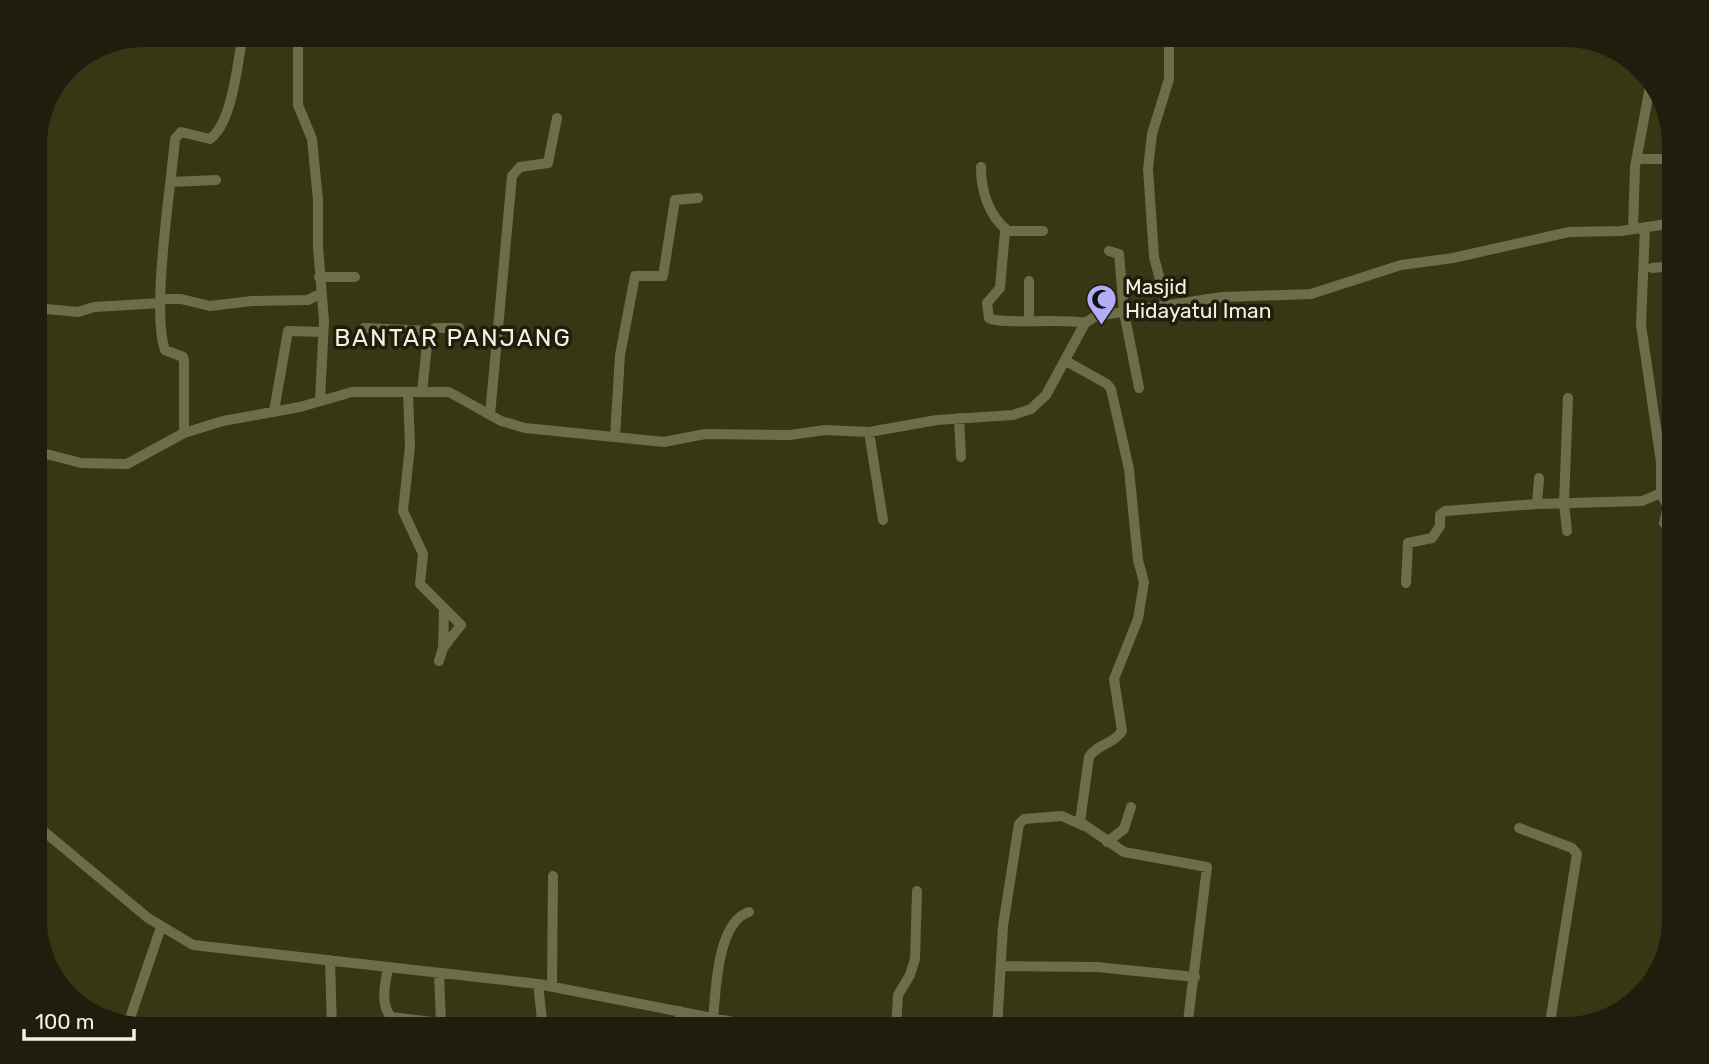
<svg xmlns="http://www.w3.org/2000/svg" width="1709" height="1064" font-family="Rubik,sans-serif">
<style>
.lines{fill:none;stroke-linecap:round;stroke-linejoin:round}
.minor{stroke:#6e6d49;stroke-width:10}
.labels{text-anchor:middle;stroke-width:7;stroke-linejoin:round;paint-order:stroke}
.poi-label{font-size:21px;fill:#f2f2de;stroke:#1e1d0e;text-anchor:start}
.quarter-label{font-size:24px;letter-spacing:2px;fill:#f2f2de;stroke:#1e1d0e}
</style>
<rect width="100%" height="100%" fill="#383713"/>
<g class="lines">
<path class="minor" d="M298 35V105L312 139 318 200V246L324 321 320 400
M1637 159H1674
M981 167C981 190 988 215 1007 230
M172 182 216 180
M1633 229 1635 167 1651 81
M1043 231H1005L1000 288 987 303 989 318C1000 325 1063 318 1085 323
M1109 251 1119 254 1124 312 1139 388
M1652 268 1674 266
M319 277H355
M161 299H181L210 306 252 301 308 300 322 293
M1166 303 1154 257 1148 169 1152 134 1169 79V35
M35 308 78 312 94 307 161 303
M1029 319V281
M364 328 432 331
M1066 361 1107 384 1111 389 1129 469 1138 560 1144 582 1138 619 1114 679 1122 731C1114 744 1097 744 1089 757L1080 822 1124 852 1207 867 1187 1029
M408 392 410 446 403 511 423 554 420 584 461 625 443 648 439 661
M422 392 427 345 435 328H459
M274 411 288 331 322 332
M490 415 512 176 520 167 548 163 557 118
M959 418 961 457
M869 432 883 520
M184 433V361L183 357 165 350C151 311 171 186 175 139L181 132 210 139C233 122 237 63 243 35
M615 437 620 355 635 276H663L675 200 698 198
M35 451 81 463 127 464 184 433 223 421 300 407 352 392H449L501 421 525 428 664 442 705 434 790 435 825 430 869 432 937 420 1013 415 1031 409 1046 395 1085 323 1096 316 1222 297 1311 294 1401 265 1453 258 1569 232 1621 231 1674 223
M1661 493 1668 507 1664 523
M1537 504 1539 478
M1567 531 1564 503 1568 398
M1406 583 1408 543 1432 538 1440 526V515L1445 511 1537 504 1642 501 1661 493V462L1641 325 1645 227
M443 648 444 611
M35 824 148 918 193 945 538 984 769 1029
M1519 828 1572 848 1577 854 1549 1029
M1107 842 1124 829 1131 807
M330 960 332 1029
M1002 966 1097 967 1195 977
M388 968C385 984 380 1004 391 1017L441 1023 439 974
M538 984 543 1029
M552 986 553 876
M713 1019C716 990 717 922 749 912
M441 1023 483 1029
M128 1024 161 927
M679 1029 680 1011
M896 1029 898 995 910 975 915 959 917 891
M997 1029 1003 926 1019 824 1024 819 1062 816 1084 826"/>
</g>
<defs>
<symbol id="mosque-pin" viewBox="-11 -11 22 30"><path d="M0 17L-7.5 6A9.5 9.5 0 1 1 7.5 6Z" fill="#b3adf9" stroke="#1e1d0e"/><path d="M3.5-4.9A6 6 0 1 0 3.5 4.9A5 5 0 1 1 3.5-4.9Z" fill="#111"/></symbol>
</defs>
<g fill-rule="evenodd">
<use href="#mosque-pin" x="1084" y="282" width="35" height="47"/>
</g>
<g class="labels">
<g class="poi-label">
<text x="1125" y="294">Masjid<tspan x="1125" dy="24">Hidayatul Iman</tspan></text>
</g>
<g class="quarter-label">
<text x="453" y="346">BANTAR PANJANG</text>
</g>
</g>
<path d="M0 0H1709V1064H0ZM144 47H1565A97 97 0 0 1 1662 144V920A97 97 0 0 1 1565 1017H144A97 97 0 0 1 47 920V144A97 97 0 0 1 144 47Z" fill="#1e1d0e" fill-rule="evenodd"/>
<path d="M24 1029v10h110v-10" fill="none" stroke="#f2f2de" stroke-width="3.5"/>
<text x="35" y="1029" font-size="21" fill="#f2f2de" stroke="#1e1d0e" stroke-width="5" paint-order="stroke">100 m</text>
</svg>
